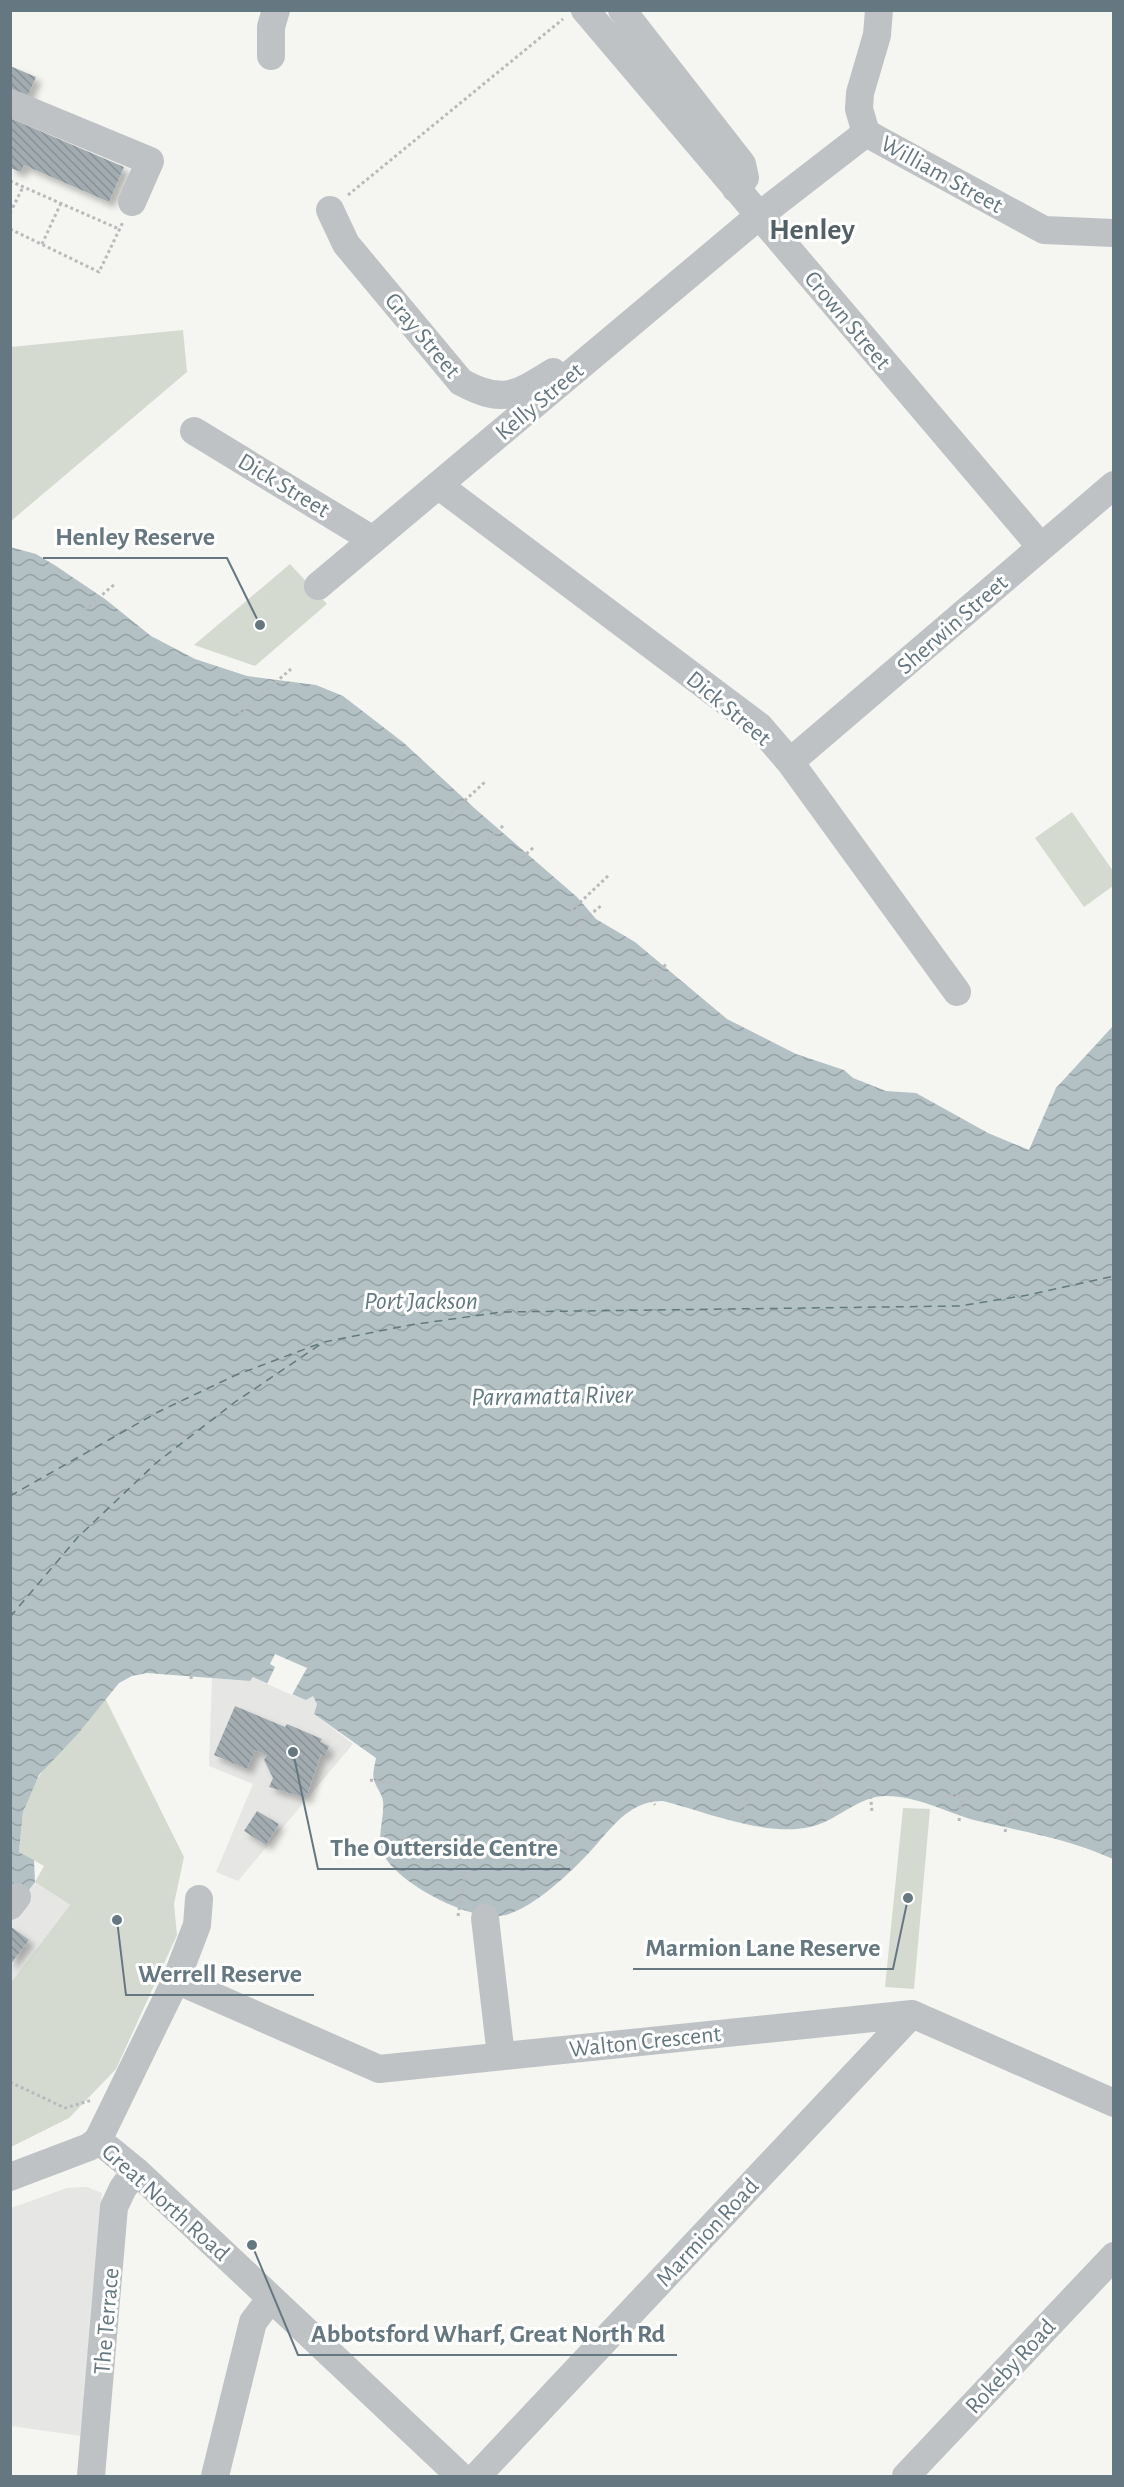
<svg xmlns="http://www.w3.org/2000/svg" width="1124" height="2487" font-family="'Alegreya Sans',sans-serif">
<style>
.built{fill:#e6e6e5}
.green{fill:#d5dad1}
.water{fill:url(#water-waves)}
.pier{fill:#f5f5f1}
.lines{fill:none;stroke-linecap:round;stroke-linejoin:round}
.ferry{stroke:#61797f;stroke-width:1.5;stroke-dasharray:8 6;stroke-linecap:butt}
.building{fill:url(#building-back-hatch);filter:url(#shadow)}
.path{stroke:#b8bbbd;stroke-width:3;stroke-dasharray:3 3;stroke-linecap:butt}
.minor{stroke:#bec2c5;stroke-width:28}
.labels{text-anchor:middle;stroke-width:6;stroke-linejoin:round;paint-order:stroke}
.street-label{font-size:24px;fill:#657781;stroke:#fff}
.water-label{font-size:26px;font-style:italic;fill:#61797f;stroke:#fff}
.district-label{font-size:30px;font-weight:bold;fill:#536067;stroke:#fff}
.leader{fill:none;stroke:#657781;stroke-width:2}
.callout-dot{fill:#657781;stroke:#fff;stroke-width:2}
.callout-label{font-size:26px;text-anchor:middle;font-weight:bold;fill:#657781;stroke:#fff;stroke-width:6;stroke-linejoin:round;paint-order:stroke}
</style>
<defs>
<pattern id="water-waves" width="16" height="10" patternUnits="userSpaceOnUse" patternTransform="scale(1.5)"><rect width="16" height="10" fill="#b3c1c4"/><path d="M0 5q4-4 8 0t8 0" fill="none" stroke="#95a2a5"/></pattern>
<pattern id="building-back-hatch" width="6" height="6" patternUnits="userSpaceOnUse" patternTransform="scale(1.5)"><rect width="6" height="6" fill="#a2acb0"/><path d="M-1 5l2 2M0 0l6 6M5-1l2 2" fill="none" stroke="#889195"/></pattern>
<filter id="shadow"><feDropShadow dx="5.5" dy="5.5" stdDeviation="3" flood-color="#0004"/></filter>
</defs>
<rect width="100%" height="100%" fill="#f5f5f1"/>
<path class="built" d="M253 1677 313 1696 317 1704 314 1714 353 1744 238 1881 216 1872 253 1784 209 1766 212 1678 250 1681Z
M35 1882 70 1905 11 1984V1914Z
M87 2187 102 2193 81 2436 11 2426V2208L67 2188Z"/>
<path class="green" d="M183 330 187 372 11 521V347Z
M290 564 327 604 255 666 194 645Z
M1072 812 1113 871V886L1084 907 1035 838Z
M105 1698 184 1857 174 1904 177 1935 116 2069 69 2118 11 2147 10 1984 70 1905 35 1882 44 1866 19 1852 23 1812 32 1787 47 1765 77 1735Z
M903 1808 930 1809 914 1989 885 1987Z"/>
<path class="water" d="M10 547 36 554 56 566 105 599 151 636 195 659 247 676 316 685 343 696 404 743 472 806 577 897 596 919 635 942 727 1019 796 1054 844 1070 853 1078 886 1091 916 1093 988 1133 1029 1150 1056 1088 1113 1026V1859C1069 1839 1025 1832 978 1821 947 1813 918 1796 886 1796 858 1796 837 1821 810 1827 766 1837 706 1812 663 1801 625 1800 607 1836 582 1860 563 1879 535 1905 509 1914 477 1926 398 1884 384 1855 375 1838 385 1819 383 1801 382 1794 376 1787 374 1780 372 1773 375 1765 376 1758L314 1714 317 1704 313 1696 306 1700 253 1677 250 1681 147 1673 132 1676 119 1683 77 1735 39 1775 23 1812 19 1852 34 1860 35 1882 11 1914Z"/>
<path class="pier" d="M275 1654 307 1668 292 1695 267 1684 275 1667 270 1664Z"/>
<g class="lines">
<path class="ferry" d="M10 1496 158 1412 236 1375 321 1343
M10 1617 78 1537 156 1463 235 1402 324 1342 410 1325 502 1312 960 1306 1028 1295 1114 1276"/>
</g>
<path class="building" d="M10 66 36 77 26 100 10 94Z
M10 118 124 167 109 202 24 165 21 172 10 168Z
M235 1706 285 1727 287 1724 322 1739 320 1742 329 1746 325 1756 321 1754 306 1798 269 1787 273 1778 264 1760 267 1755 255 1750 247 1769 214 1755Z
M257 1811 279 1824 266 1845 244 1831Z
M10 1926 29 1940 10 1965Z"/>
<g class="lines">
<path class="path" d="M10 181 119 229
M348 195 563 19
M10 213 23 187
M10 229 99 272 123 222
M42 244 61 203
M84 610 116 583
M239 714 291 669
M447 817 486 781
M483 844 504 825
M513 866 534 847
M571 911 609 875
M575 927 602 905
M648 985 667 963
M191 1679 192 1666
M820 1776 823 1819
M370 1780 395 1784
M643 1790 655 1805
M870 1790 872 1812
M950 1795 974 1798
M742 1819 748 1793
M959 1821 962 1797
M1005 1832 1012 1803
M561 1843 573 1862
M539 1857 583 1828
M458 1916 466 1870
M10 2082 65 2108 92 2100"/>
<path class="minor" d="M585 10 1041 547
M622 10 742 164 745 178 736 189
M271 56V27L276 10
M10 103 150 161 132 202
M866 133 1044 230 1114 233
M866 133 859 109 860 93 877 35 879 10
M330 210 346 244 461 382C502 404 515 396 553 372
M194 431 373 540
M438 485 759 726 790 762 957 992
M318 586 760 215 866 133
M790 762 1114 485
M10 1906 17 1897
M485 1918 501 2056
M176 1980 379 2069 912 2014 1114 2103
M98 2140 136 2171 460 2476
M10 2177 89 2147 98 2140 176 1980 197 1925 199 1899
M91 2476 114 2207 123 2188 136 2171
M215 2476 253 2322 271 2298
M477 2476 912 2014
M906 2476 1114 2256"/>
</g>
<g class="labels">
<g class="street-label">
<text transform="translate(942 174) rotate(29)" y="8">William Street</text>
<text transform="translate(848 320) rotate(50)" y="8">Crown Street</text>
<text transform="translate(423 335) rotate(50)" y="8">Gray Street</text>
<text transform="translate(539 401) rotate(-40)" y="8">Kelly Street</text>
<text transform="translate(284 485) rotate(31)" y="8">Dick Street</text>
<text transform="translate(952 624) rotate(-41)" y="8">Sherwin Street</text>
<text transform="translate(729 708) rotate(40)" y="8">Dick Street</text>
<text transform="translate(645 2041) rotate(-6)" y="8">Walton Crescent</text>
<text transform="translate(166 2202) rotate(42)" y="8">Great North Road</text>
<text transform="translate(707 2232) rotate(-47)" y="8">Marmion Road</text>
<text transform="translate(106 2321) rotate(-85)" y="8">The Terrace</text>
<text transform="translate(1010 2366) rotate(-47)" y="8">Rokeby Road</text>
</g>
<g class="water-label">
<text x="421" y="1309">Port Jackson</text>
<text transform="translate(552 1395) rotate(-1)" y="9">Parramatta River</text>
</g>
<g class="district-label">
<text x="812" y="239">Henley</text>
</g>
</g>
<path class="leader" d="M260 625L227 558H43M293 1752L318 1869H570M908 1898L893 1969H633M117 1920L126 1995H314M252 2245L298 2355H677"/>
<g class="callout-dot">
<circle cx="260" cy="625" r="6"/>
<circle cx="293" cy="1752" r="6"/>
<circle cx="908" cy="1898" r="6"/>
<circle cx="117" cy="1920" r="6"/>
<circle cx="252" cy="2245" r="6"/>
</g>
<g class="callout-label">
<text x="135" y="545">Henley Reserve</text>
<text x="444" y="1856">The Outterside Centre</text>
<text x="763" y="1956">Marmion Lane Reserve</text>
<text x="220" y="1982">Werrell Reserve</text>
<text x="488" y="2342">Abbotsford Wharf, Great North Rd</text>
</g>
<rect width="1124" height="2487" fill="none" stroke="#657781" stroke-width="24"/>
</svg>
